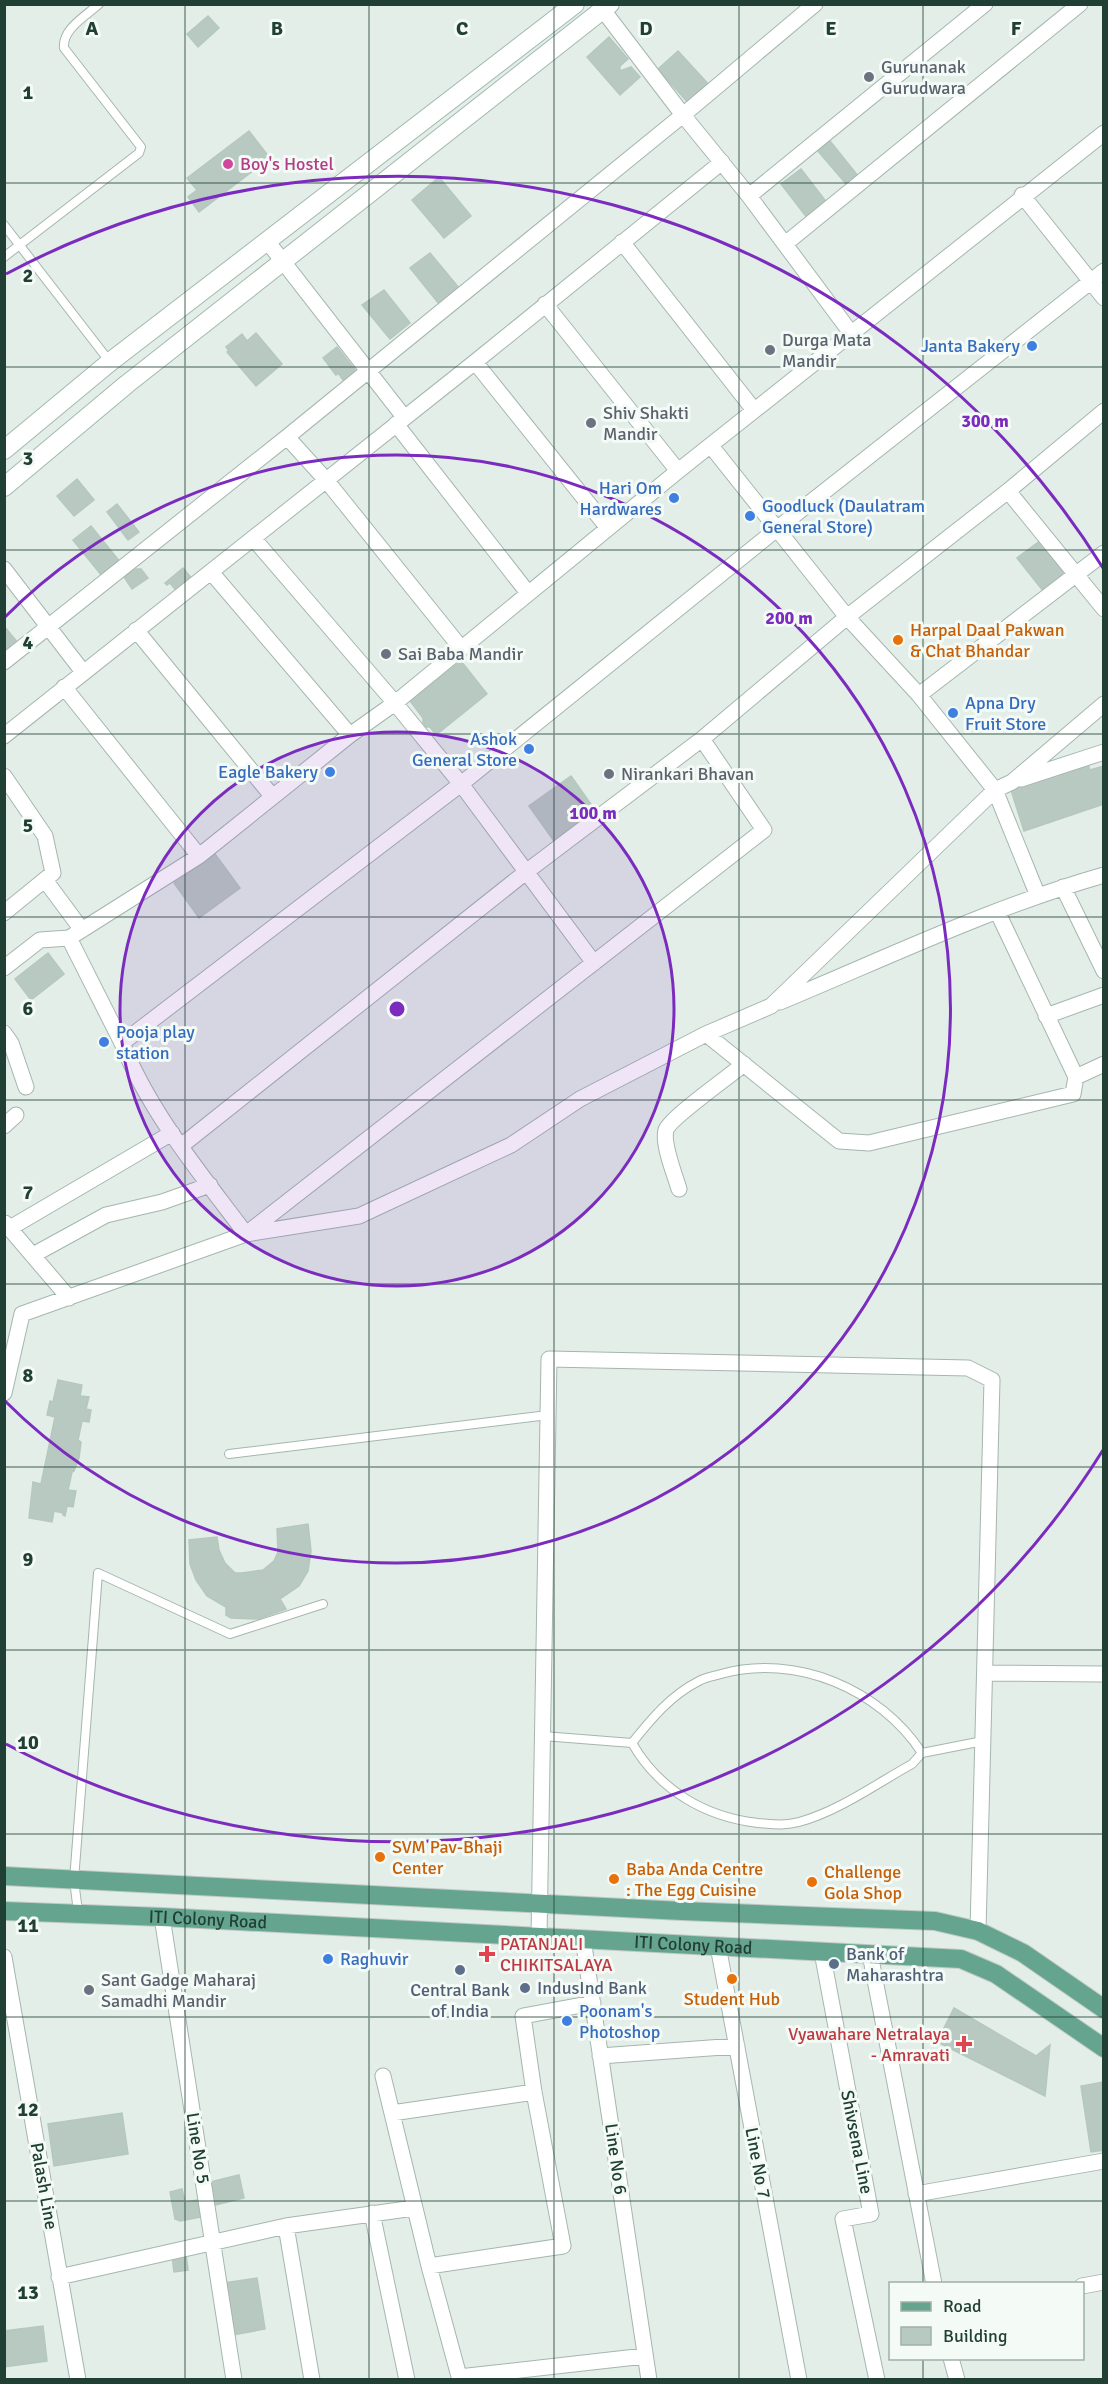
<svg xmlns="http://www.w3.org/2000/svg" width="1108" height="2384" font-family="Signika,sans-serif">
<style>
.building{fill:#b8c9c1;stroke:#b5c8be;stroke-width:1.5}
.lines{fill:none;stroke-linecap:round;stroke-linejoin:round}
.lane-casing{stroke:#a5b6af;stroke-width:10}
.street-casing{stroke:#a5b6af;stroke-width:17}
.secondary-casing{stroke:#a1baaf;stroke-width:20}
.primary-casing{stroke:#c1cac6;stroke-width:20}
.lane{stroke:#fff;stroke-width:8}
.street{stroke:#fff;stroke-width:15}
.secondary{stroke:#fff;stroke-width:18}
.primary{stroke:#65a590;stroke-width:18}
.grid{fill:none;stroke:#214035;stroke-width:1.5;stroke-opacity:0.55}
.ring{fill:none;stroke:#7b2cbf;stroke-width:3}
.worship-dot{fill:#6b7280;stroke:#f4faf6;stroke-width:2}
.hotel-dot{fill:#d1479c;stroke:#f4faf6;stroke-width:2}
.shop-dot{fill:#3f7fe0;stroke:#f4faf6;stroke-width:2}
.food-dot{fill:#e8710a;stroke:#f4faf6;stroke-width:2}
.health-dot{fill:#e0444e;stroke:#f4faf6;stroke-width:2}
.service-dot{fill:#5c6f8a;stroke:#f4faf6;stroke-width:2}
.labels{text-anchor:middle;stroke-width:6;stroke-linejoin:round;paint-order:stroke}
.worship-label{font-size:18px;fill:#5b616d;stroke:#f4faf6;text-anchor:start}
.hotel-label{font-size:18px;fill:#b23c85;stroke:#f4faf6;text-anchor:start}
.shop-label{font-size:18px;fill:#366cbe;stroke:#f4faf6;text-anchor:start}
.food-label{font-size:18px;fill:#c56008;stroke:#f4faf6;text-anchor:start}
.street-label{font-size:18px;fill:#214035;stroke:#f4faf6}
.health-label{font-size:18px;fill:#be3a42;stroke:#f4faf6;text-anchor:start}
.service-label{font-size:18px;fill:#4e5e75;stroke:#f4faf6;text-anchor:start}
.grid-label{font-size:20px;text-anchor:middle;font-weight:bold;fill:#214035;stroke:#f4faf6;stroke-width:6;stroke-linejoin:round;paint-order:stroke}
.centre{fill:#7b2cbf;stroke:#f4faf6;stroke-width:3}
.ring-label{font-size:18px;text-anchor:middle;font-weight:bold;fill:#7b2cbf;stroke:#f4faf6;stroke-width:6;stroke-linejoin:round;paint-order:stroke}
</style>
<rect width="100%" height="100%" fill="#e3eee8"/>
<path class="building" d="M208 16 219 28 198 47 187 34Z
M609 37 628 59 620 66V71L631 67 640 77 620 95 587 57Z
M678 51 711 87 690 105 658 69Z
M249 131 270 158 199 212 188 197 197 190 187 178Z
M830 141 858 176 847 185 818 151Z
M801 169 828 204 808 219 781 184Z
M439 177 471 216 444 238 412 200Z
M430 253 459 288 439 304 410 268Z
M384 290 410 323 390 339 362 305Z
M256 333 282 364 256 386 227 352 229 351 226 347 242 334 247 341Z
M337 347 355 370 343 380 338 373 336 375 323 358Z
M77 479 94 500 74 516 57 496Z
M117 504 139 532 128 540 107 512Z
M91 526 120 562 102 576 73 540Z
M1041 540 1068 574 1044 592 1017 558Z
M183 568 193 580 178 593 170 583 167 585 165 583Z
M136 569H141L148 578 132 589 124 577Z
M4 626 18 643 4 654Z
M461 661 487 694 436 735 430 727H426L423 722V718L410 701Z
M1087 761 1090 770 1104 766V804L1024 831 1010 787Z
M571 776 598 814 556 844 529 806Z
M215 854 240 888 199 918 174 883Z
M48 953 64 974 31 1000 15 979Z
M58 1380 82 1385 80 1396 89 1397 86 1409 91 1410 89 1422 82 1421 78 1440 81 1442 79 1458 74 1471 72 1472 68 1490 76 1491 73 1507 67 1506 65 1516 63 1515V1513L54 1511 52 1522 29 1518 33 1482 41 1484 55 1417 47 1415 50 1401 53 1402Z
M308 1524 311 1551 308 1571 299 1586 280 1599 286 1609 258 1619 231 1618 226 1615V1607L207 1596 196 1580 190 1564 189 1540 217 1537 219 1550 225 1563 235 1573H242L263 1570 274 1561 278 1552 277 1529Z
M954 2008 1036 2056 1050 2045 1045 2096 937 2042Z
M1104 2082V2150L1091 2152 1081 2086Z
M122 2113 128 2154 54 2166 48 2124Z
M239 2175 244 2198 211 2206 206 2183Z
M182 2189 185 2202 197 2200 201 2217 180 2221 175 2219 170 2192Z
M186 2254 188 2270 174 2272 172 2255Z
M257 2278 265 2329 232 2335 224 2283Z
M43 2326 47 2361 4 2367V2331Z"/>
<g class="lines">
<defs>
<path id="lane" d="M4 225 110 362
M4 257 139 153 141 147 64 48C62 29 86 16 99 4
M229 1454 548 1415
M543 1736 632 1743C659 1790 705 1817 758 1823 772 1824 785 1826 799 1822 839 1811 876 1784 912 1764L922 1753 983 1741
M632 1743C651 1719 671 1695 699 1681 705 1677 714 1676 721 1674 796 1653 880 1689 922 1753
M78 1912 74 1880 98 1573 230 1634 323 1604"/>
<path id="street" d="M603 4V10L683 115 749 196 851 333
M1022 195 1104 298
M749 196 985 4
M267 241 404 417
M622 242 754 410
M785 244 1080 4
M545 304 678 471
M475 362 608 528
M396 424 528 593
M287 437 326 480 461 648
M711 446 847 617 919 695 995 790 1038 896
M1008 491 1104 609
M253 538 395 703 461 784 594 963
M4 569 83 672
M211 572 350 735
M136 630 272 796
M4 662 287 437 683 115 815 4
M64 687 199 856
M919 695 1104 553
M4 736 475 362 722 162
M702 739 764 830 246 1234C201 1174 150 1113 122 1043L461 784 778 528 1104 271
M4 776 45 836 53 873 4 913
M1021 779 1104 752
M45 880 82 930
M1063 887 1104 971
M69 938 122 1043
M4 968 40 940 69 938 199 856 350 735 395 703 678 471 1104 133
M780 1002C886 958 992 907 1104 875
M1046 1016 1104 995
M4 1033 11 1043 26 1087
M706 1034 839 1141 869 1143 1073 1094 1076 1077 997 911
M1076 1077 1104 1064
M4 1126 16 1115
M181 1146 526 872 702 739 847 617 1008 491 1104 411
M679 1189C675 1175 662 1144 666 1130 670 1118 731 1075 744 1064
M5 1223 69 1298
M10 1228 172 1133
M33 1255 106 1215 162 1202 210 1185
M4 1393 22 1314 246 1234 359 1216 511 1145 580 1099 706 1034 771 1006 995 790 1012 782 1104 704
M985 1673 1104 1674
M162 1917 234 2380
M539 1937 549 1359 968 1368 992 1380 978 1931
M583 1939 649 2380
M718 1946 799 2380
M822 1952 871 2214 843 2219 877 2380
M870 1954 934 2284
M4 1957 78 2380
M600 2056 737 2046
M383 2076 429 2266 460 2380
M392 2113 534 2092
M916 2194 1104 2161
M372 2213 407 2380
M286 2226 312 2380
M429 2266 563 2246 534 2092 523 2016 593 2003
M59 2277 286 2226 414 2208
M1082 2286 1104 2282
M951 2358 957 2380
M459 2377 645 2356"/>
<path id="secondary" d="M4 450 110 362 575 4
M4 487 127 384 610 4"/>
<g id="primary">
<path d="M4 1876 682 1911 935 1921 978 1931 1023 1953 1104 2009"/>
<path id="s1" d="M4 1911 162 1917 961 1959 996 1974 1104 2048"/>
</g>
</defs>
<use href="#lane" class="lane-casing"/>
<use href="#street" class="street-casing"/>
<use href="#secondary" class="secondary-casing"/>
<use href="#primary" class="primary-casing"/>
<use href="#lane" class="lane"/>
<use href="#street" class="street"/>
<use href="#secondary" class="secondary"/>
<use href="#primary" class="primary"/>
</g>
<path class="grid" d="M185 4V2380M369 4V2380M554 4V2380M739 4V2380M923 4V2284M4 183H1104M4 367H1104M4 550H1104M4 734H1104M4 917H1104M4 1100H1104M4 1284H1104M4 1467H1104M4 1650H1104M4 1834H1104M4 2017H1104M4 2201H1104M923 2358V2380"/>
<circle cx="397" cy="1009" r="277" fill="#7b2cbf" fill-opacity=".12"/>
<g class="ring">
<circle cx="397" cy="1009" r="277"/>
<path d="M5 617A554 554 0 1 1 5 1401"/>
<path d="M1103 1450A832 832 0 0 1 6 1744M6 274A832 832 0 0 1 1103 568"/>
</g>
<g class="worship-dot">
<circle cx="869" cy="77" r="6"/>
<circle cx="770" cy="350" r="6"/>
<circle cx="591" cy="423" r="6"/>
<circle cx="386" cy="654" r="6"/>
<circle cx="609" cy="774" r="6"/>
<circle cx="89" cy="1990" r="6"/>
</g>
<circle class="hotel-dot" cx="228" cy="164" r="6"/>
<g class="shop-dot">
<circle cx="1032" cy="346" r="6"/>
<circle cx="674" cy="498" r="6"/>
<circle cx="750" cy="516" r="6"/>
<circle cx="953" cy="713" r="6"/>
<circle cx="529" cy="749" r="6"/>
<circle cx="330" cy="772" r="6"/>
<circle cx="104" cy="1042" r="6"/>
<circle cx="328" cy="1959" r="6"/>
<circle cx="567" cy="2021" r="6"/>
</g>
<g class="food-dot">
<circle cx="898" cy="640" r="6"/>
<circle cx="380" cy="1857" r="6"/>
<circle cx="614" cy="1879" r="6"/>
<circle cx="812" cy="1882" r="6"/>
<circle cx="732" cy="1979" r="6"/>
</g>
<g class="health-dot">
<path d="M484 1945h6v6h6v6h-6v6h-6v-6h-6v-6h6z"/>
<path d="M961 2035h6v6h6v6h-6v6h-6v-6h-6v-6h6z"/>
</g>
<g class="service-dot">
<circle cx="834" cy="1964" r="6"/>
<circle cx="460" cy="1970" r="6"/>
<circle cx="525" cy="1988" r="6"/>
</g>
<g class="labels">
<g class="worship-label">
<text x="881" y="73">Gurunanak<tspan x="881" dy="21">Gurudwara</tspan></text>
<text x="782" y="346">Durga Mata<tspan x="782" dy="21">Mandir</tspan></text>
<text x="603" y="419">Shiv Shakti<tspan x="603" dy="21">Mandir</tspan></text>
<text x="398" y="660">Sai Baba Mandir</text>
<text x="621" y="780">Nirankari Bhavan</text>
<text x="101" y="1986">Sant Gadge Maharaj<tspan x="101" dy="21">Samadhi Mandir</tspan></text>
</g>
<g class="hotel-label">
<text x="240" y="170">Boy's Hostel</text>
</g>
<g class="shop-label">
<text x="1020" y="352" text-anchor="end">Janta Bakery</text>
<text x="662" y="494" text-anchor="end">Hari Om<tspan x="662" dy="21">Hardwares</tspan></text>
<text x="762" y="512">Goodluck (Daulatram<tspan x="762" dy="21">General Store)</tspan></text>
<text x="965" y="709">Apna Dry<tspan x="965" dy="21">Fruit Store</tspan></text>
<text x="517" y="745" text-anchor="end">Ashok<tspan x="517" dy="21">General Store</tspan></text>
<text x="318" y="778" text-anchor="end">Eagle Bakery</text>
<text x="116" y="1038">Pooja play<tspan x="116" dy="21">station</tspan></text>
<text x="340" y="1965">Raghuvir</text>
<text x="579" y="2017">Poonam's<tspan x="579" dy="21">Photoshop</tspan></text>
</g>
<g class="food-label">
<text x="910" y="636">Harpal Daal Pakwan<tspan x="910" dy="21">&amp; Chat Bhandar</tspan></text>
<text x="392" y="1853">SVM Pav-Bhaji<tspan x="392" dy="21">Center</tspan></text>
<text x="626" y="1875">Baba Anda Centre<tspan x="626" dy="21">: The Egg Cuisine</tspan></text>
<text x="824" y="1878">Challenge<tspan x="824" dy="21">Gola Shop</tspan></text>
<text x="732" y="2005" text-anchor="middle">Student Hub</text>
</g>
<g class="street-label">
<text dy="6" stroke="none"><textPath href="#s1" startOffset="204">ITI Colony Road</textPath></text>
<text dy="6" stroke="none"><textPath href="#s1" startOffset="690">ITI Colony Road</textPath></text>
<text transform="translate(857 2142) rotate(79)" y="6">Shivsena Line</text>
<text transform="translate(198 2148) rotate(81)" y="6">Line No 5</text>
<text transform="translate(616 2159) rotate(82)" y="6">Line No 6</text>
<text transform="translate(758 2163) rotate(79)" y="6">Line No 7</text>
<text transform="translate(44 2186) rotate(80)" y="6">Palash Line</text>
</g>
<g class="health-label">
<text x="500" y="1950">PATANJALI<tspan x="500" dy="21">CHIKITSALAYA</tspan></text>
<text x="950" y="2040" text-anchor="end">Vyawahare Netralaya<tspan x="950" dy="21">- Amravati</tspan></text>
</g>
<g class="service-label">
<text x="846" y="1960">Bank of<tspan x="846" dy="21">Maharashtra</tspan></text>
<text x="537" y="1994">IndusInd Bank</text>
<text x="460" y="1996" text-anchor="middle">Central Bank<tspan x="460" dy="21">of India</tspan></text>
</g>
</g>
<g class="grid-label">
<text x="92" y="35">A</text>
<text x="277" y="35">B</text>
<text x="462" y="35">C</text>
<text x="646" y="35">D</text>
<text x="831" y="35">E</text>
<text x="1016" y="35">F</text>
<text x="28" y="99">1</text>
<text x="28" y="282">2</text>
<text x="28" y="465">3</text>
<text x="28" y="649">4</text>
<text x="28" y="832">5</text>
<text x="28" y="1015">6</text>
<text x="28" y="1199">7</text>
<text x="28" y="1382">8</text>
<text x="28" y="1566">9</text>
<text x="28" y="1749">10</text>
<text x="28" y="1932">11</text>
<text x="28" y="2116">12</text>
<text x="28" y="2299">13</text>
</g>
<circle cx="397" cy="1009" r="9" class="centre"/>
<g class="ring-label">
<text x="985" y="427">300 m</text>
<text x="789" y="624">200 m</text>
<text x="593" y="819">100 m</text>
</g>
<rect width="1108" height="2384" fill="none" stroke="#214035" stroke-width="12"/>
<rect x="889" y="2282" width="195" height="78" fill="#f4faf6" stroke="#a0b0a9" stroke-width="1.5"/>
<rect x="901" y="2302" width="30" height="9" fill="#65a590" stroke="#a0b0a9" stroke-width="1.5"/>
<text x="943" y="2312" font-size="18" fill="#214035">Road</text>
<rect x="901" y="2327" width="30" height="18" fill="#b8c9c1" stroke="#a0b0a9" stroke-width="1.5"/>
<text x="943" y="2342" font-size="18" fill="#214035">Building</text>
</svg>
